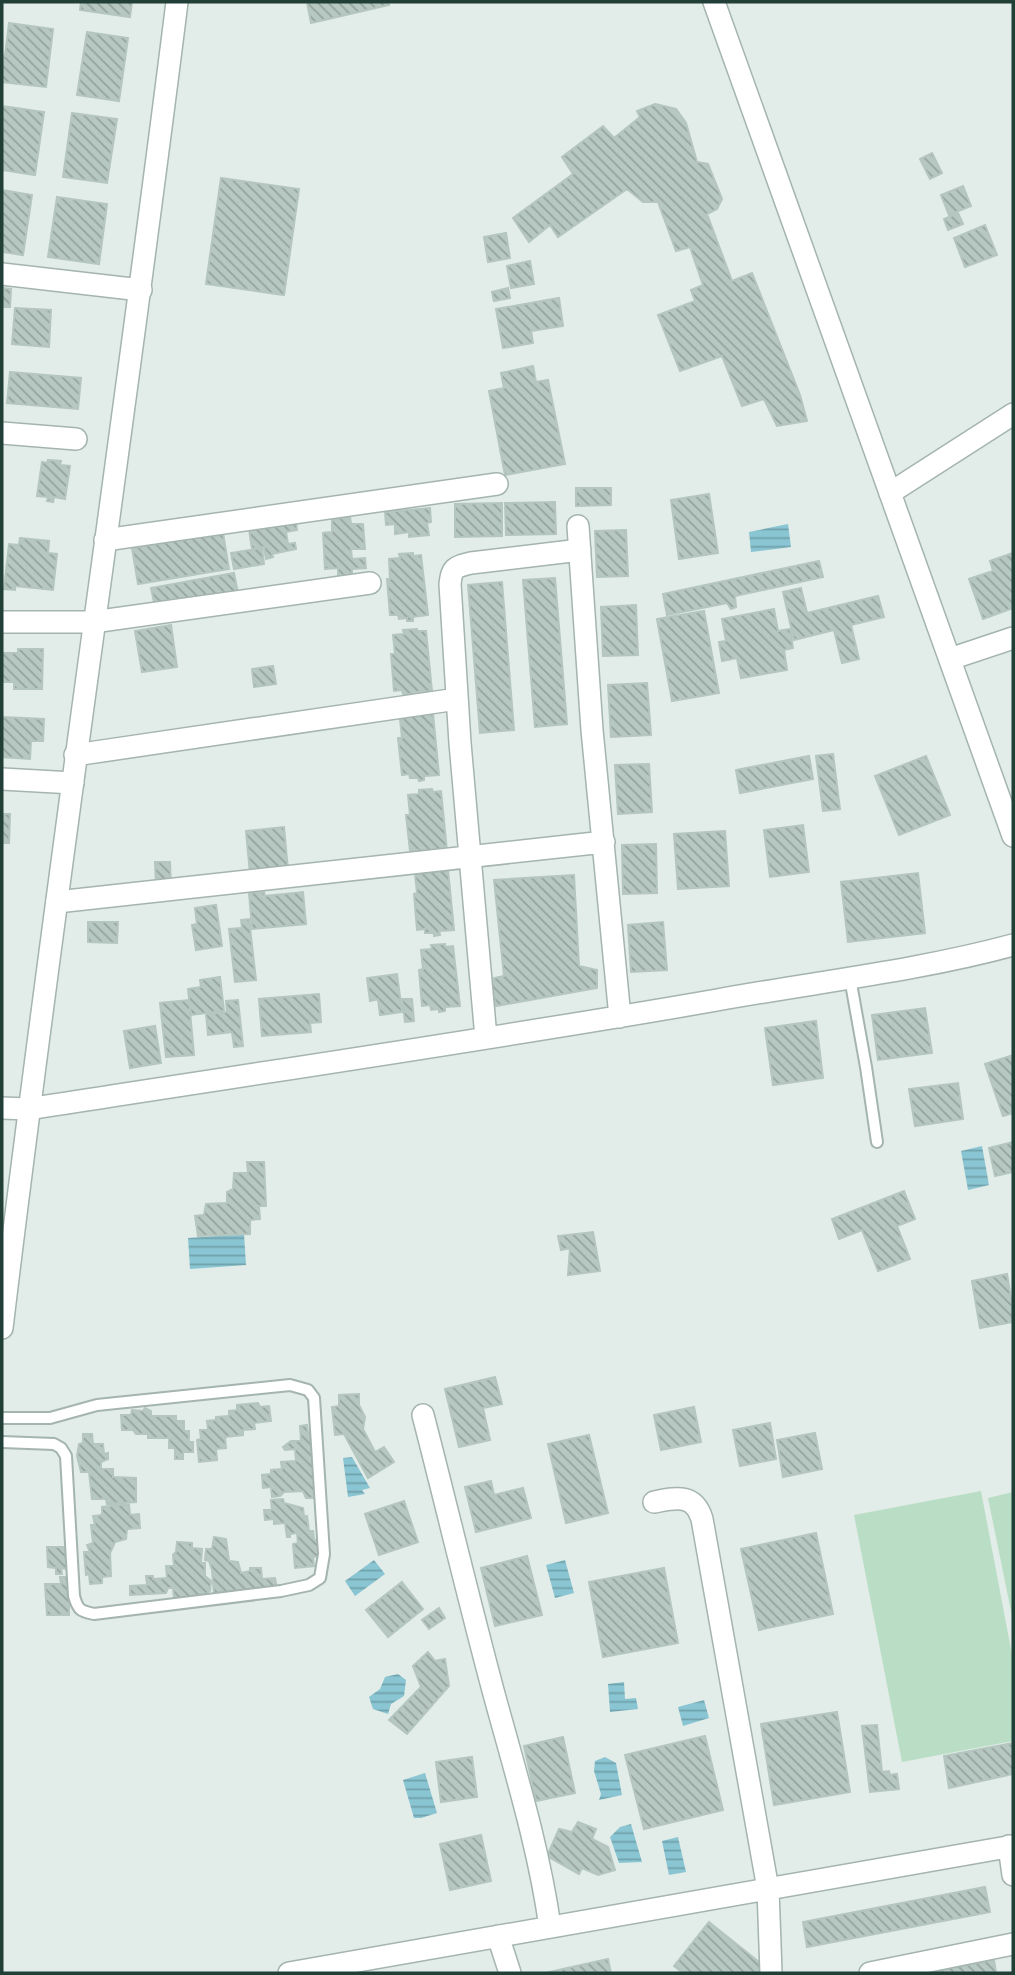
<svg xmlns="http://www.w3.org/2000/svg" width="1015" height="1975" font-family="'IBM Plex Sans',sans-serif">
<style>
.grass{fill:#badec5}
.water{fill:url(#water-rules)}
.building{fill:url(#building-back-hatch);stroke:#b4c6bf;stroke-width:2}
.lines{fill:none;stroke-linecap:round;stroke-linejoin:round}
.service-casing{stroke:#a4b4af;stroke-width:14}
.minor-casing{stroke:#a4b4af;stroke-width:24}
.tertiary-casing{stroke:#a4b4af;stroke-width:24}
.service{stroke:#fff;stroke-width:10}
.minor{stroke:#fff;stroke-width:21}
.tertiary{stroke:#fff;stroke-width:21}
</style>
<defs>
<pattern id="water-rules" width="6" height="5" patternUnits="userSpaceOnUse" patternTransform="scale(1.75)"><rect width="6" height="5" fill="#89c5d2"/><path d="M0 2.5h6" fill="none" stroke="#70a1ab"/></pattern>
<pattern id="building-back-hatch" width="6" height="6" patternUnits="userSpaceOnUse" patternTransform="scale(1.75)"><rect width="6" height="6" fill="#b7c7c1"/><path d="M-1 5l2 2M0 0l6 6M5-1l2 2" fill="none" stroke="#94a39e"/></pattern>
</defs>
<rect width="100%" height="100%" fill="#e2ece8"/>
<path class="grass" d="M981 1491 1013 1660V1741L902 1762 854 1515Z
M1013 1492V1621L988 1498Z"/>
<path class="water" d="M788 524 791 547 751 552 749 532Z
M982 1146 989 1185 968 1190 961 1151Z
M244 1234 246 1265 190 1269 188 1238Z
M352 1457 370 1488 362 1490 365 1494 348 1497 343 1458Z
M374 1560 385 1574 355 1596 345 1581Z
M565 1560 574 1593 555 1598 546 1565Z
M398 1674 406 1680 404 1696 391 1704 388 1714 373 1709 369 1697 380 1689 385 1677Z
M624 1682 625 1699 636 1698 638 1709 610 1712 608 1684Z
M704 1700 709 1718 683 1726 678 1707Z
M605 1757 616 1763 622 1795 599 1800 601 1794 594 1771 595 1761Z
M425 1773 437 1813 421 1818H414L403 1780Z
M631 1824 642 1862 619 1863 610 1837 620 1827Z
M678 1837 686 1872 669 1875 662 1841Z"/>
<path class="building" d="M81 2H132L130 17 80 10Z
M307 2H389V5L311 23Z
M9 23 53 29 46 87 2 82V55L5 56Z
M87 32 128 38 119 101 77 95Z
M655 104 676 109 686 123 697 162 708 164 722 199 717 209 707 214 732 281 752 273 800 395 807 421 777 426 764 399 742 406 722 356 680 371 658 315 695 301 691 290 703 285 690 247 676 251 658 202H643L627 189 558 237 550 225 529 242 513 218 573 174 562 157 603 126 614 138 640 117 637 111Z
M2 106 44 112 35 175 2 170Z
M72 113 117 119 107 183 63 177Z
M932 153 942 173 930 179 920 159Z
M221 178 299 189 284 295 206 284Z
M963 186 971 206 949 215 941 195Z
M2 190 32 195 23 255 2 252Z
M57 197 107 204 99 264 48 257Z
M958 213 963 224 948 230 944 219Z
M985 225 997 255 965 267 954 238Z
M506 233 510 258 488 262 484 237Z
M530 261 534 284 511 288 507 266Z
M2 288 11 289 10 307H2Z
M508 288 510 298 494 301 492 292Z
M559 298 563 326 531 331 533 343 503 348 496 309Z
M15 308 51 310 49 347 12 344Z
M533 366 536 382 548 380 565 464 505 475 489 391 504 388 501 373Z
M10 372 81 378 78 409 7 403Z
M48 460 61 461 60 465 70 466 65 499 54 497 53 502 47 501 48 497 37 496 42 462 47 463Z
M576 488H611V505L576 506Z
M709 494 718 553 679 559 671 500Z
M555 502 556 534 506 535 505 503Z
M502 503V536L455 537V504Z
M430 508 431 522 427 523 429 535 409 537V532L395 534V524L386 525 385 512Z
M350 517 351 524H363L365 549H351L352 559 365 558 366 568 352 569V575L338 576V568L325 569 323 533 332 532V519Z
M296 521 297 530 286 532 288 544 295 543 296 549 272 554 273 557 266 559 264 547 252 549 249 529Z
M626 530 628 576 597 577 595 531Z
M223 533 229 569 138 584 132 548Z
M20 538 49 541 48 553 57 554 53 590 15 586V590L4 589 9 544 19 545Z
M262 548 264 564 234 569 231 553Z
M413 553V556L421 555 428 615 413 617V621H407V618L399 619 398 615H390L387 579H390L389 559 400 558 399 554Z
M1013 553V608L983 619 969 579 993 571 990 561Z
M819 561 823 577 735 596 736 607 731 609 727 603 667 615 663 594Z
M234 573 238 593 155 607 151 588Z
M555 578 567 724 535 727 523 580Z
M502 582 514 730 480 733 468 585Z
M801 588 807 613 878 596 884 617 851 625 859 659 842 663 834 630 794 640 783 592Z
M636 605 638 655 603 656 601 607Z
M774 609 778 631 790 629 793 648 784 650 787 670 741 678 737 658 722 661 719 642 726 641 722 619Z
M704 611 719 693 672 701 657 619Z
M171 625 177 667 142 672 135 631Z
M417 629V631H426L432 691 417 692V696L411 697V694H403L402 690 394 691 391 654H395L393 635 404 634 403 630Z
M18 649H43L42 689H14V682H2V653H18Z
M273 666 276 684 254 687 252 669Z
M647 683 651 735 611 737 608 685Z
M424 712V715L433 714 439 775 424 776V780L419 781 418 778H410L409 774 402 775 398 738H402L400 719 411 717 410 714Z
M2 717 44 719 43 741H31L30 759 2 757Z
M833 754 840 809 823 811 816 756Z
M809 756 813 779 740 793 736 770Z
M926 756 950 815 899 835 875 776Z
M649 764 652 812 618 814 615 765Z
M432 789 433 792 441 791 447 851 418 855V850L410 851 406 815H410L408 795 419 794V790Z
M2 814H10L9 843H2Z
M803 825 809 872 770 877 764 830Z
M284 827 288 870 250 874 246 831Z
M725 831 729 886 678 889 674 834Z
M656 844 657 893 623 894 622 845Z
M155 862H170L171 886H156Z
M439 867 440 871 448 870 454 930 439 931 440 935 434 936V933H425V929L417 930 414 894 417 893 415 874 426 873V869Z
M918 873 925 933 848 942 841 882Z
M574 875 579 966 597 970V988L496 1006 490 979 504 976 494 880Z
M264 892 265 896 303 892 306 924 252 929 249 893Z
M216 905 222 946 196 950 192 925 197 924 195 908Z
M249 919 256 980 235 982 229 929 242 928 241 920Z
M88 922H118L117 943 88 942Z
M663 922 667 970 631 972 628 925Z
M445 944V947L453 946 460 1006 445 1007V1011L439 1012V1009L431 1010 430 1005 422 1006 419 970 423 969 421 950 432 949 431 945Z
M397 974 402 1012 380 1015 378 999 370 1001 367 978Z
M220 977 224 1011 191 1015 188 989 201 987 200 980Z
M319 994 321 1022 310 1023 311 1032 262 1036 259 999Z
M402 999H412L414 1021 405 1022Z
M189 1000 194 1055 166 1057 160 1003Z
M238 1000 243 1046 234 1047 232 1032 208 1035 206 1014 227 1012 226 1001Z
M925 1008 932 1053 878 1060 872 1015Z
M816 1021 823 1078 773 1085 765 1028Z
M155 1026 161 1063 130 1068 124 1031Z
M1013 1055V1113L1003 1116 985 1064Z
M958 1083 963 1119 915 1126 909 1089Z
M1013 1142V1172L995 1176 989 1148Z
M247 1162H264L266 1206H259L260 1219 250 1220V1234L198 1236 195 1216 204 1215 206 1204 227 1203V1192L233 1189 234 1173H248Z
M904 1191 915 1219 897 1226 910 1259 878 1271 862 1230 839 1239 832 1219Z
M593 1232 600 1271 568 1275 570 1248 561 1250 558 1236Z
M1007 1274 1013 1310V1322L980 1328 972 1281Z
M495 1377 502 1404 483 1408 490 1440 459 1447 445 1389Z
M359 1394V1405L365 1417 363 1429 375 1452 384 1447 394 1462 368 1478 344 1434 335 1435 332 1407 339 1406V1395Z
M258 1403 260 1407 269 1406 271 1421 254 1423 255 1429 243 1430V1435L225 1437 226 1448 216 1449 217 1460 199 1462 197 1440 201 1439 200 1430H208L207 1421 216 1420V1417L229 1416V1411L237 1410V1405Z
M694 1407 701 1442 661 1450 654 1415Z
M145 1408 151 1411V1416H176V1421H184V1431H189V1442H193V1452H183V1459H175V1448H169V1438H148V1434H136L133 1430H122L121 1415H131L132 1410 143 1411Z
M770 1423 776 1459 740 1466 733 1430Z
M307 1425 308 1433 313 1431 315 1498H306L303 1491 284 1492 280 1496 272 1497 271 1487 263 1488 262 1475 271 1474V1470L282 1469 281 1462 296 1461 295 1449 285 1450 283 1447 291 1441H301L300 1426Z
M815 1433 822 1469 783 1477 777 1440Z
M83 1434H92L93 1444H103L104 1454 108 1453V1459L101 1462V1469H113V1477L136 1478V1502L107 1504 106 1499H92L89 1472H81L77 1456 79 1444 83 1443Z
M589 1435 608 1513 566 1523 548 1444Z
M491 1481 494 1495 523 1488 531 1518 476 1532 465 1487Z
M283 1499 284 1503 303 1508 304 1516H307L309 1531H313L314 1540H319L321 1556 313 1557 314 1566 295 1568 293 1544 298 1543 297 1533 290 1534V1537H287L285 1523 274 1524V1519L265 1520 264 1510H272L271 1500Z
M404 1501 418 1542 379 1555 365 1514Z
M129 1504 130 1515 139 1514 140 1528 127 1529 126 1539 115 1542 110 1553 111 1576 102 1577V1583L90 1584 89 1574 86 1575 84 1552H90L87 1545 93 1543 91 1525H95L93 1516 102 1515V1507Z
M816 1533 833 1614 759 1630 741 1549Z
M214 1537 226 1539 229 1561 238 1562 241 1573 250 1571V1568H261L262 1579 275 1578 277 1588 214 1594 212 1570 209 1561 205 1560 206 1549H212Z
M177 1542 192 1543V1548L202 1549 201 1563H205V1576L211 1581 210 1591 202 1597 174 1599 173 1588H168L166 1593 130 1595V1586L147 1585 146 1576H153V1579L167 1578 166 1566H174L173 1555 176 1552Z
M47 1547H65L67 1569 61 1568 62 1574H56V1568L48 1567Z
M527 1556 542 1615 495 1626 481 1568Z
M664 1568 678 1643 603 1657 589 1582Z
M60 1577H69V1615H47L45 1584H61Z
M402 1582 423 1609 388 1637 366 1610Z
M439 1608 445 1618 429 1629 422 1620Z
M428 1652 435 1661 445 1659 449 1686 407 1734 389 1720 421 1687 413 1666Z
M837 1712 850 1792 774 1805 761 1724Z
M877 1725 882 1772 889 1771 890 1775 897 1774 899 1789 870 1792 862 1726Z
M705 1736 723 1810 644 1829 625 1755Z
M563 1737 575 1793 536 1801 524 1746Z
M1013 1743V1774L949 1788 944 1756Z
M472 1757 477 1797 441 1802 436 1762Z
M578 1822 596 1829 592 1839 608 1847 615 1870 598 1875 582 1868 579 1874 547 1856 559 1829 572 1832Z
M481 1835 491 1881 450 1890 440 1844Z
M985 1887 990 1912 807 1947 803 1922Z
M709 1922 764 1966 758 1973H683L674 1966Z
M608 1959 611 1973H545Z
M994 1960 996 1973H921Z"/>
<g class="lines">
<defs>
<path id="service" d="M850 978 866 1067 877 1142
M2 1418H50L97 1405 290 1385 308 1390 314 1398 324 1554 320 1578 309 1585 281 1591 94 1614C80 1611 78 1610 74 1596L66 1456 61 1448 54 1444 2 1442"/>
<path id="minor" d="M2 274 141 290
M2 433 76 439
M890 493 1013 414
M578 526 592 730 620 1017
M105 540 497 484
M2 622H93L370 583
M950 659 1013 638
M75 755 457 699
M2 779 73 783
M57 902 604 842
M486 1038 460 743 450 584C452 568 454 567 471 563L580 550
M2 1108 28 1109C258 1073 488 1040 717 1000 816 982 917 971 1013 945
M423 1415C447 1508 469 1601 494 1694 515 1771 539 1848 550 1927
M654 1502C676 1498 694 1493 702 1519L768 1889 771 1973
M1009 1846 1013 1875
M498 1936 510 1973
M289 1973 1013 1846
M870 1973 1013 1944"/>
<path id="tertiary" d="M714 2 1013 836
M2 1328C55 885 122 444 177 2"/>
</defs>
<use href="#service" class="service-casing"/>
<use href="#minor" class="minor-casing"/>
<use href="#tertiary" class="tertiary-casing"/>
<use href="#service" class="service"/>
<use href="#minor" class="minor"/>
<use href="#tertiary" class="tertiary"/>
</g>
<rect width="1015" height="1975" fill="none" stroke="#213e37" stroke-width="7"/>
</svg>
